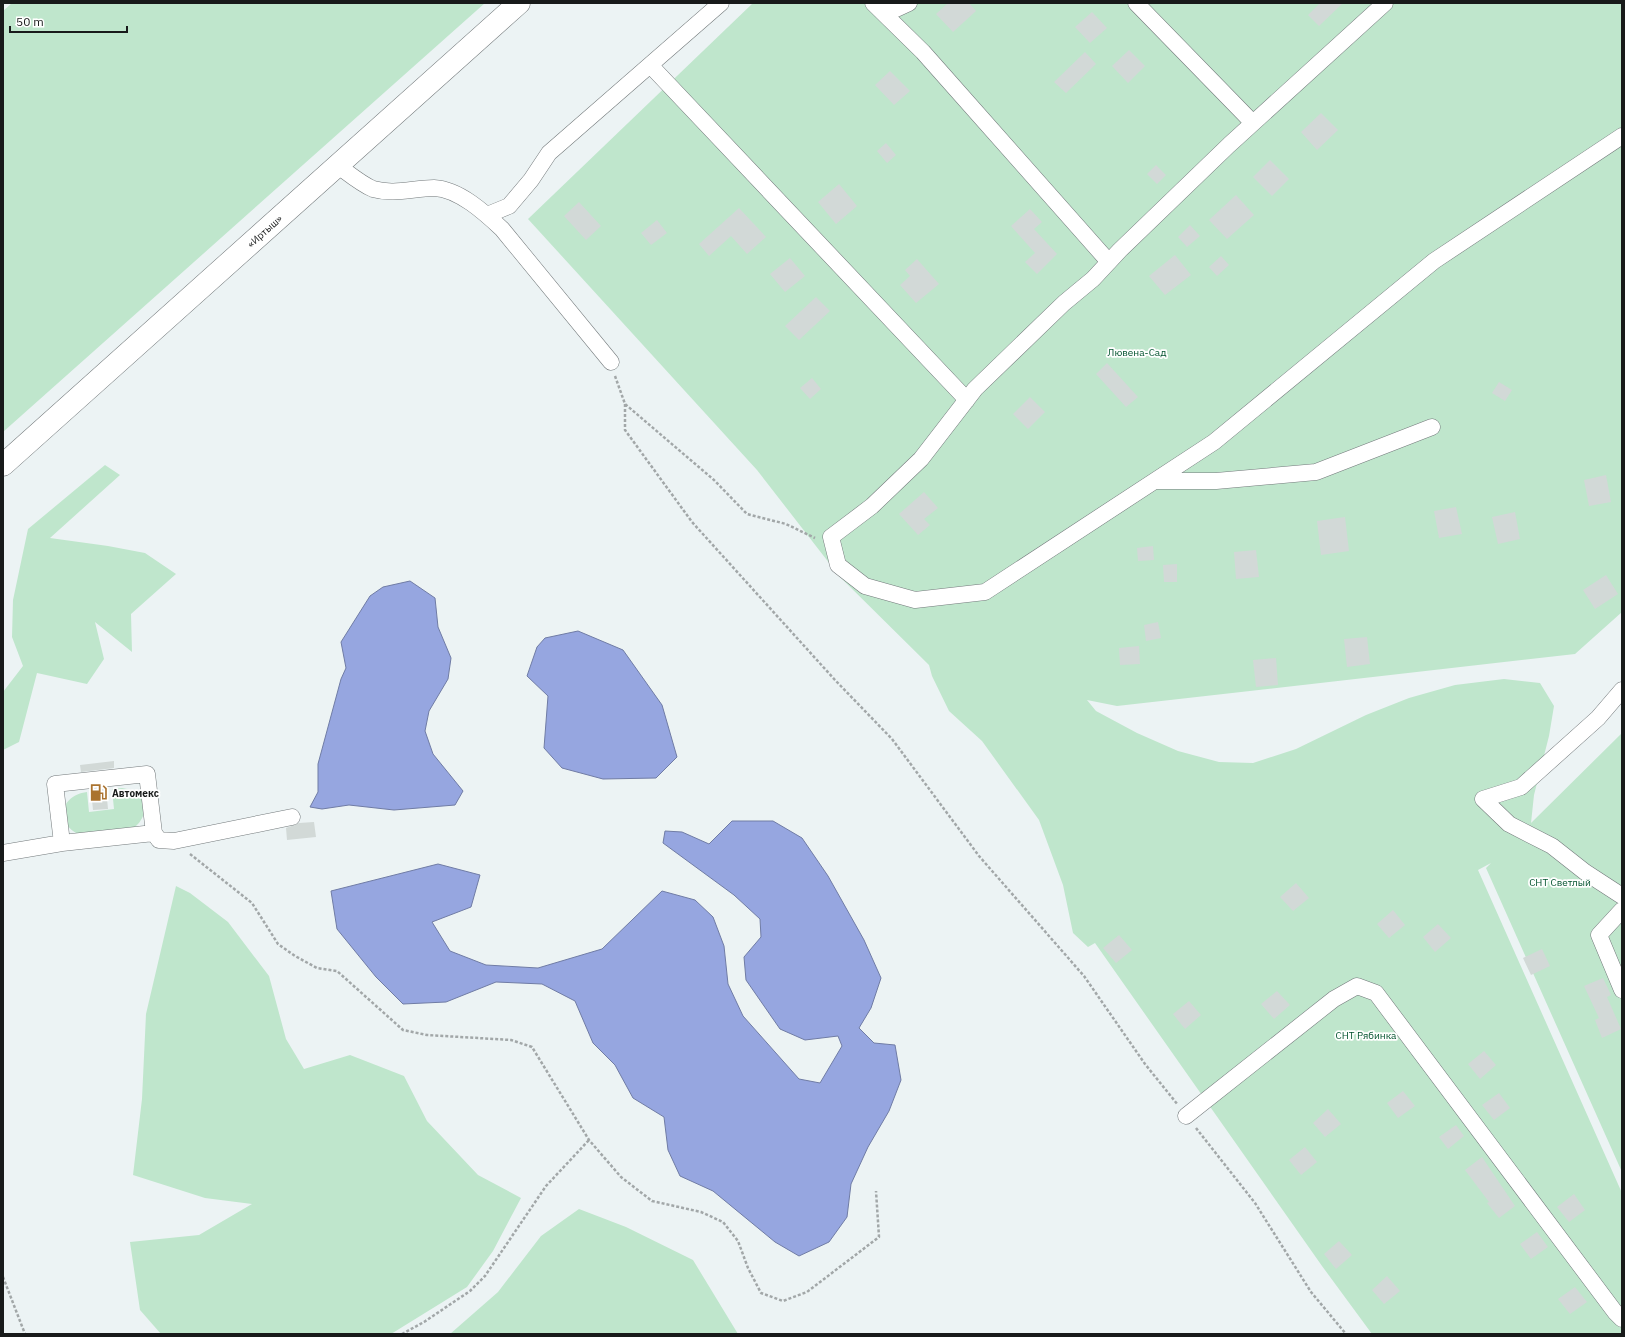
<svg xmlns="http://www.w3.org/2000/svg" width="1625" height="1337" font-family="'IBM Plex Sans',sans-serif">
<style>
.green{fill:#bfe6cc}
.water{fill:#96a6e0;stroke:#707ca5}
.building{fill:#d2d9d7}
.lines{fill:none;stroke-linecap:round;stroke-linejoin:round}
.minor-casing{stroke:#73797b;stroke-width:17}
.highway-casing{stroke:#73797b;stroke-width:23}
.path{stroke:#a2a7a8;stroke-width:2.5;stroke-dasharray:3 2;stroke-linecap:butt}
.minor{stroke:#fff;stroke-width:16}
.highway{stroke:#fff;stroke-width:22}
.labels{text-anchor:middle;stroke-width:3.5;stroke-linejoin:round;paint-order:stroke}
.street-label{font-size:10px;fill:#181a1a;stroke:#fff}
.park-label{font-size:10px;fill:#00522d;stroke:#fff}
.poi-label{font-size:10px;font-weight:bold;fill:#181a1a;stroke:#fff;text-anchor:start}
</style>
<rect width="100%" height="100%" fill="#ecf3f4"/>
<path class="green" d="M12 3H485L3 432V11Z
M753 3H1622V612L1575 654 1117 706 1087 700 1096 711 1137 733 1178 751 1219 762 1253 763 1296 749 1366 715 1409 698 1455 685 1504 679 1540 683 1554 706 1549 736 1534 795 1531 823 1622 733V1172L1486 868 1491 863 1478 870 1622 1193V1334H1372L1322 1266 1095 943 1088 947 1073 933 1063 885 1039 820 982 741 949 711 932 676 929 665 840 577 757 470 528 219Z
M105 465 120 475 50 538 108 546 145 553 176 574 131 614 132 652 95 622 104 659 87 684 37 673 19 742 3 750V692L23 666 12 637 13 600 28 529Z
M122 788C145 791 152 812 135 827L78 834C54 822 61 795 87 792L89 812 114 809 112 789Z
M176 886 190 893 228 922 269 976 286 1039 304 1069 350 1055 404 1076 427 1121 478 1175 521 1198 493 1251 467 1287 391 1334H161L140 1310 130 1242 199 1235 252 1204 205 1198 133 1175 142 1099 146 1014Z
M579 1209 626 1227 693 1260 738 1334H450L498 1292 541 1236Z"/>
<path class="water" d="M410 581 435 598 438 627 451 658 448 679 429 711 425 731 433 754 463 791 455 805 394 810 349 805 322 809 310 807 318 792V764L341 679 346 668 341 642 370 596 383 587Z
M578 631 623 650 662 705 677 757 656 778 603 779 562 768 544 748 548 696 527 676 537 647 545 638Z
M732 821H773L802 838 828 876 864 940 881 978 871 1008 859 1028 874 1043 895 1045 901 1080 889 1111 868 1147 851 1184 847 1217 829 1242 799 1256 775 1242 713 1191 680 1176 668 1150 664 1117 633 1098 615 1065 593 1043 575 1001 542 984 496 982 446 1002 403 1004 376 977 337 929 331 891 438 864 480 875 471 907 432 922 450 951 486 965 538 968 602 949 662 891 695 900 713 917 724 946 728 984 743 1016 799 1079 820 1083 842 1046 838 1036 805 1040 780 1029 746 980 744 957 761 937 760 919 734 895 663 843 665 831 682 832 709 844Z"/>
<path class="building" d="M948 3H969L976 11 953 32 936 14Z
M1320 3H1343L1319 26 1308 15Z
M1092 12 1107 28 1090 43 1075 27Z
M1129 50 1145 66 1128 83 1112 66Z
M1085 52 1096 64 1066 93 1054 82Z
M890 71 910 91 894 105 875 85Z
M1321 113 1338 130 1317 150 1301 132Z
M886 143 896 155 887 163 877 151Z
M1270 160 1289 179 1272 196 1253 177Z
M1156 165 1166 175 1157 184 1147 174Z
M839 184 857 206 836 224 818 202Z
M1236 195 1254 215 1227 239 1209 220Z
M579 202 601 226 586 240 564 216Z
M739 208 766 237 747 254 731 236 709 256 699 244Z
M1030 209 1042 222 1034 229 1057 254 1037 274 1025 262 1035 253 1011 226Z
M657 220 667 233 651 245 641 233Z
M1190 225 1200 236 1187 247 1178 237Z
M1175 255 1191 275 1165 295 1149 276Z
M1221 256 1229 265 1217 276 1209 267Z
M790 258 805 276 785 292 770 274Z
M917 259 939 284 916 303 900 285 910 276 905 270Z
M816 297 830 311 799 340 785 326Z
M1107 363 1138 397 1126 407 1096 374Z
M812 378 821 389 810 399 800 388Z
M1499 382 1512 390 1505 401 1492 393Z
M1030 397 1045 412 1028 429 1013 414Z
M1606 475 1611 502 1589 506 1584 480Z
M924 492 938 508 924 519 930 525 918 535 899 514Z
M1456 507 1462 534 1439 538 1434 511Z
M1515 512 1520 539 1498 544 1492 517Z
M1345 517 1349 551 1321 555 1317 521Z
M1153 546 1154 560 1138 561 1137 548Z
M1256 550 1259 577 1236 579 1234 552Z
M1177 564V582H1164L1163 565Z
M1606 575 1618 594 1595 609 1583 590Z
M1158 622 1161 638 1146 641 1144 625Z
M1367 637 1370 664 1347 667 1344 639Z
M1139 646 1140 664 1120 665 1119 648Z
M1276 658 1278 685 1256 687 1253 660Z
M114 761V768L81 772 80 765Z
M106 788 108 809 93 810 91 790Z
M314 822 316 837 287 840 286 828 299 823Z
M1296 883 1309 898 1293 911 1280 897Z
M1393 910 1405 925 1389 938 1377 924Z
M1438 924 1451 938 1435 952 1423 937Z
M1119 935 1132 950 1116 963 1103 948Z
M1542 949 1550 966 1531 975 1523 958Z
M1603 978 1611 995 1607 997 1621 1029 1602 1038 1595 1020 1599 1018 1584 986Z
M1277 991 1290 1005 1274 1019 1261 1004Z
M1189 1001 1201 1015 1185 1029 1173 1014Z
M1484 1051 1496 1065 1480 1079 1468 1064Z
M1403 1091 1415 1106 1398 1118 1387 1103Z
M1499 1093 1510 1108 1494 1120 1482 1105Z
M1328 1109 1341 1124 1325 1137 1313 1123Z
M1456 1125 1464 1136 1448 1149 1439 1137Z
M1305 1147 1317 1162 1301 1175 1289 1160Z
M1482 1157 1515 1206 1499 1218 1487 1203 1489 1202 1465 1170Z
M1574 1194 1585 1210 1569 1222 1557 1207Z
M1537 1232 1548 1247 1531 1259 1520 1244Z
M1339 1241 1352 1255 1336 1269 1324 1254Z
M1387 1276 1400 1291 1384 1304 1372 1290Z
M1575 1287 1587 1302 1570 1314 1558 1299Z"/>
<g class="lines">
<defs>
<path id="minor" d="M873 3 923 52 1109 262
M876 3 896 9 909 3
M1136 3 1253 123
M1385 3 1229 145 1120 250 1093 279 1064 303 975 389 921 459 872 506 831 537 838 565 865 586 915 600 985 592 1214 442 1434 261 1622 136
M651 66 967 400
M337 165C348 173 361 184 373 189 394 195 414 188 434 188 459 189 485 213 502 229L611 362
M487 215 509 206 531 180 549 153 721 3
M1155 481H1216L1316 472 1432 427
M1622 690 1598 718 1521 787 1483 799 1509 824 1552 846 1585 872 1622 896
M62 843 55 784 147 774 154 833 159 840 174 841 292 817
M3 853 62 843 154 833
M1622 910 1599 935 1622 990
M1186 1116 1334 999 1357 986 1376 993 1615 1312 1622 1319"/>
<g id="highway">
<path id="s1" d="M3 465 519 3"/>
</g>
</defs>
<use href="#minor" class="minor-casing"/>
<use href="#highway" class="highway-casing"/>
<path class="path" d="M615 376 625 404 714 480 747 514 786 524 815 538
M625 404V430L692 522 835 680 892 739 979 856 1084 976 1145 1064 1178 1105
M190 854 252 903 278 944 295 956 317 968 337 971 403 1030 427 1035 511 1040 532 1047 589 1140 621 1177 652 1201 701 1212 723 1222 738 1241 748 1268 761 1293 783 1301 807 1292 879 1237 876 1191
M1196 1128 1255 1203 1311 1292 1346 1334
M3 1277 25 1334
M402 1334 424 1322 470 1291 485 1276 546 1186 589 1140"/>
<use href="#minor" class="minor"/>
<use href="#highway" class="highway"/>
</g>
<defs>
<symbol id="fuel-bare" viewBox="-9 -9 18 18"><path d="M-5.5-6h7V0h2V4h1.3V-2.5L3-4.5l.8-.8L6-3V5H2.5V1h-1V6h-7ZM-4.2-4.7v3.2H.2V-4.7Z" fill="#aa732f" stroke="#fff" stroke-width="2.5" paint-order="stroke"/></symbol>
</defs>
<g fill-rule="evenodd">
<use href="#fuel-bare" x="86" y="780" width="25" height="25"/>
</g>
<g class="labels">
<g class="street-label">
<text dy="4" stroke="none"><textPath href="#s1" startOffset="351">«Иртыш»</textPath></text>
</g>
<g class="park-label">
<text x="1137" y="356">Лювена-Сад</text>
<text x="1560" y="886">СНТ Светлый</text>
<text x="1366" y="1039">СНТ Рябинка</text>
</g>
<g class="poi-label">
<text x="112" y="797">Автомекс</text>
</g>
</g>
<rect width="1625" height="1337" fill="none" stroke="#181a1a" stroke-width="8"/>
<path d="M10 26v6h117v-6" fill="none" stroke="#181a1a" stroke-width="2"/>
<text x="16" y="26" font-size="12" fill="#181a1a" stroke="#ffffff" stroke-width="3" paint-order="stroke">50 m</text>
</svg>
